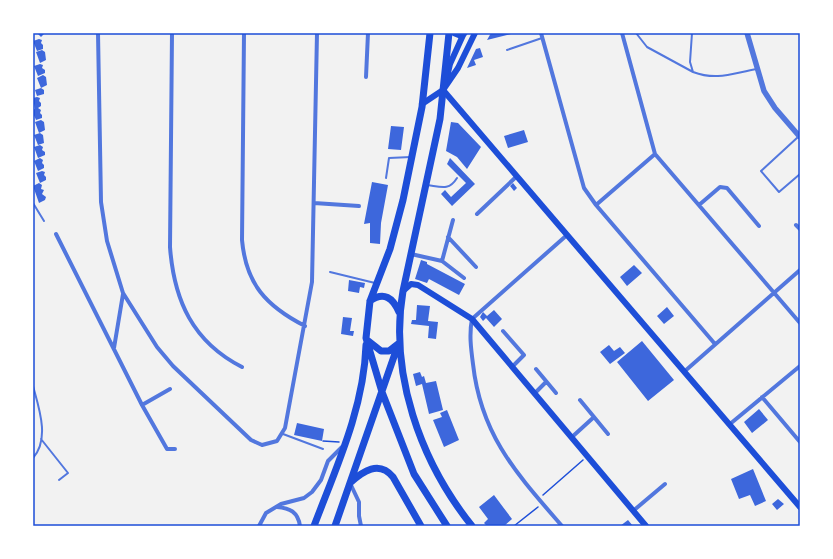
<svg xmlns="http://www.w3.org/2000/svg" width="833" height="559" font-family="'DejaVu Sans',sans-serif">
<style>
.building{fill:#3d67dc}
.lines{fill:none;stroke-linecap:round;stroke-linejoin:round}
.path{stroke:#1d4ed8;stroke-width:1.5}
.service{stroke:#5277de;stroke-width:2}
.minor{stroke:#5277de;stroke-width:4}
.tertiary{stroke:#5277de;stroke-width:5.5}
.secondary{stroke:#1d4ed8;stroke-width:6}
.primary{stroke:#1d4ed8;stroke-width:7}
.neatline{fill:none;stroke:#1d4ed8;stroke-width:1.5}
</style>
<rect width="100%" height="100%" fill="#f2f2f2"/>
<path class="building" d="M37 33H45L41 37Z
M491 33H511V34L487 40Z
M39 39 42 40 41 43 43 45V49L37 51 33 41Z
M480 48 483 57 474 60 476 65 467 68 476 49Z
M42 50 45 52 46 60 40 63 36 52Z
M40 64 43 65 42 68 45 70V73L38 76 34 66Z
M43 75 46 77 47 85 41 88 37 78Z
M41 88 44 90V94L37 96 35 90Z
M37 97 40 98 39 101 41 103V106L38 108 41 110 40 113 42 115V118L36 120 33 113V110L35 109 33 98Z
M41 120 44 122 45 130 39 133 35 122Z
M451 122 458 123 481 147 467 169 457 157 446 151Z
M391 126 404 127 401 150 388 149Z
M524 130 528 142 508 148 504 136Z
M40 133 43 135 44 143 38 145 34 135Z
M40 145 43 147 42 150 45 152V155L38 158 34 147Z
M40 158 43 160 42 163 44 165V168L38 171 34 161Z
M450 158 475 184 452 206 441 194 445 190 451 197 466 183 447 164Z
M42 171 45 172 44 175 46 177V180L40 183 36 173Z
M372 182 388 185 381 223 380 244 370 243V223L364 224Z
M39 183 42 185 41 189 44 190 42 194 46 197 45 200 39 203 33 186Z
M513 183 517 188 514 191 510 186Z
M421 260 427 262V264L465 284 459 295 429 279 427 283 415 279Z
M634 265 642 273 627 286 620 277Z
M349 280 365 283 364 288 360 287 359 293 348 291Z
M417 305 430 306 428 321 438 322 436 339 428 338 429 326 411 324 412 320H416Z
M667 307 674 316 664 324 657 316Z
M494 310 502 319 494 327 486 318 483 321 480 317 483 312 487 316Z
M343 317 352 318 350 331H354L353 336 341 334Z
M642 341 674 380 648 401 617 362Z
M609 345 614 351 620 347 625 353 610 364 600 352Z
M420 372 422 377 424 376 426 383 436 381 443 410 429 414 422 384 416 386 413 374Z
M759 409 768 420 752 433 744 422Z
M447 410 459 440 444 447 433 420 442 417 440 413Z
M297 423 324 429 322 441 294 435Z
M753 469 766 501 755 506 750 495 739 499 731 479Z
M494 495 512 519 504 526H487L484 523 488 519 479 507Z
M778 499 784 504 777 510 772 504Z
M628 520 633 526H620Z"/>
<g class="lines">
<path class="path" d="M323 441 339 442
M543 495 583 460
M514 526 538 507"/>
<path class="service" d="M636 33 647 47 693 72
M692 33 690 62 693 72C717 81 733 73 757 69
M507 50 542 38
M798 137 761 171 779 192 800 174
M386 178 389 158 411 157
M428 185C441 187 449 191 457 178
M33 203 44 221
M330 272 375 283
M33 386C39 408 50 439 33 458
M283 434 323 449
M41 439 68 473 59 480"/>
<path class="minor" d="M98 33 101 202 107 241 123 293 157 347 173 366 251 440 262 445 277 441 285 428 312 282 317 33
M172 33 170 247C174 301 193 342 242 367
M244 33 242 240C246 284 266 306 305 326
M541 33 584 188 596 205 715 344
M622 33 655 154 800 323
M366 77 368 33
M314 203 359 206
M596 205 655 154
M699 205 720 187 727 188 759 226
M477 214 517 176
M796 225 800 229
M56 234 142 405 167 449H175
M448 237 476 267
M411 254 442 261 464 278
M442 261 453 220
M503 331 524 355 512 367
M114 348 123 294
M536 369 556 393
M685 371 800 270
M535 393 546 382
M762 397 800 442
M580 400 608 434
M142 405 170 389
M730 424 800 366
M572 437 594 417
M350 483 359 502V516L361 526
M277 507C290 508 298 512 300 526
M633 511 665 484
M259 526 266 513 281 504 304 498 312 492 321 480 328 461 342 447
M562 526C517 474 481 436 473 364 471 349 469 334 472 319L567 235"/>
<path class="tertiary" d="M747 33 764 91 775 108 800 137"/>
<path class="secondary" d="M447 77 450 64 464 33
M443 90 800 507
M422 104 443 90 458 68 475 33
M403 291 411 284 418 285 472 319 646 526"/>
<path class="primary" d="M430 33 422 107 403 200 390 249 370 301 366 338 382 392 414 474 447 526
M449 33 440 119 403 291C389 373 420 461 472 526
M455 33 460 35 464 33
M370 301C384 291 393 298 399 312
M367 340 381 351H389L398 344
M350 483C363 471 379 460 393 477L421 526
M314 526C336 468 364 408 366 345
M335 526 398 345"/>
</g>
<rect width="833" height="559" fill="none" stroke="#ffffff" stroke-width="68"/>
<rect x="34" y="34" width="765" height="491" class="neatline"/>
</svg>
